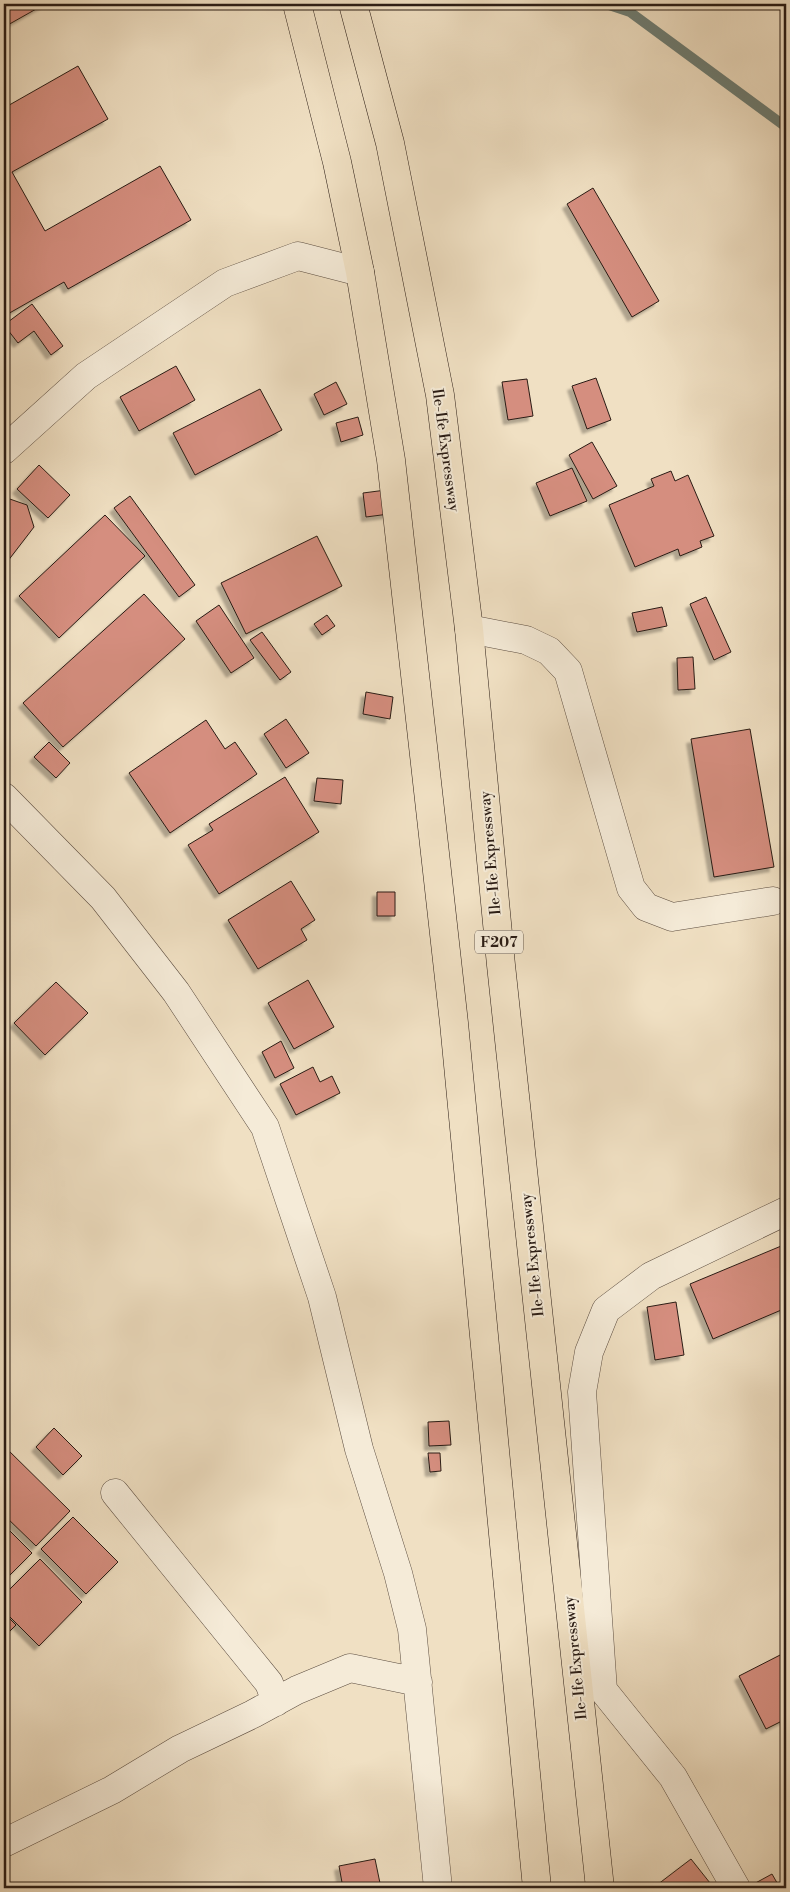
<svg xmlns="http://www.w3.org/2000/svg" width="790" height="1892" font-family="'Libre Bodoni',serif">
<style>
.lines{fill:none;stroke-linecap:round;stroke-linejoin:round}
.stream{stroke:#6d7d74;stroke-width:10}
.building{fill:#d58e7f;stroke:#2a1c15;filter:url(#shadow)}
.minor-casing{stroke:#5c4d40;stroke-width:29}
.primary-casing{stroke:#2a1c15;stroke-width:29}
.minor{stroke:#f5ebd8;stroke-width:28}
.primary{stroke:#f0e0c3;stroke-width:28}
.labels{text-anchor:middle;stroke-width:4;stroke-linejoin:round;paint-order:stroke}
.shield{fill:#f5ebd8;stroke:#675a50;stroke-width:1}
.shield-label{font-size:14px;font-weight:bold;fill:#2a1c15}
.street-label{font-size:15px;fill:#2a1c15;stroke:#f5ebd8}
</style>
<defs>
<filter id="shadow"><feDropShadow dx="-4.5" dy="4.5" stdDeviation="1" flood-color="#0004"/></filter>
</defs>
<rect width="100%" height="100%" fill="#f0e0c3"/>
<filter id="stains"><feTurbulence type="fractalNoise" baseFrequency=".004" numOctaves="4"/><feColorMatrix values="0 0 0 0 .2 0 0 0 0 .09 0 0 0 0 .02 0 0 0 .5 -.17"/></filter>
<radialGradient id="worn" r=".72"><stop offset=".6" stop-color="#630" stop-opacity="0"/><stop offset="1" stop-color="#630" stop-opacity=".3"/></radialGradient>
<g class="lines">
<path class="stream" d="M606 4 630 12 786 127"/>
</g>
<path class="building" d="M4 4H45L6 26 4 22Z
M78 66 108 119 12 172 45 231 160 166 191 220 68 289 64 282 6 315 4 311V108Z
M593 188 659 301 632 317 567 204Z
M32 304 63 346 51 355 34 331 18 343 4 325Z
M176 366 195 400 139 431 120 397Z
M596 378 611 420 587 429 572 386Z
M527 379 533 416 508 420 502 382Z
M336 382 347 404 324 415 314 394Z
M260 389 282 430 195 475 173 433Z
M358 417 363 435 341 442 336 423Z
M592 442 617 486 593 499 569 455Z
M39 465 70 495 48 518 17 489Z
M572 468 587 501 550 516 536 483Z
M671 471 675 481 688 475 714 536 700 541 702 547 680 556 678 549 635 567 609 505 654 486 651 479Z
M386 490 389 514 366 517 363 493Z
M130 496 195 585 179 597 114 508Z
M4 497 27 505 34 527 4 566Z
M105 515 145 556 59 638 19 596Z
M317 536 342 586 246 634 221 583Z
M144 594 185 639 63 747 23 703Z
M706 597 731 652 714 660 690 604Z
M219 605 254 658 231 673 196 621Z
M662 607 667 626 637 632 632 613Z
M327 615 335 626 322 635 314 624Z
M262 632 291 672 280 680 250 640Z
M693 657 695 689 678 690 677 658Z
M366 692 393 697 390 719 363 714Z
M286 719 309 753 286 768 264 734Z
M206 720 225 749 235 742 257 774 170 833 129 773Z
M750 729 774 867 714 877 691 739Z
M49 742 70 763 56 778 34 757Z
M285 777 319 832 219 894 188 845 213 830 209 824Z
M317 778 343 780 341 804 314 801Z
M291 881 315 920 301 929 307 940 258 969 228 920Z
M377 892H395V916H377Z
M308 980 334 1027 294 1049 268 1003Z
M56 982 88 1013 45 1055 14 1023Z
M281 1041 294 1068 275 1078 262 1052Z
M313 1067 320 1082 332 1076 340 1093 296 1115 280 1084Z
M786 1244V1308L713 1339 690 1284Z
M676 1302 684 1355 655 1360 647 1307Z
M449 1421 451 1445 429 1446 428 1422Z
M54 1428 82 1456 63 1475 36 1447Z
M4 1446 70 1511 36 1546 4 1515Z
M428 1453H440L441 1471 430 1472Z
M73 1517 118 1562 86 1594 41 1549Z
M4 1525 32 1553 4 1581Z
M40 1559 82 1602 39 1646 4 1611V1595Z
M4 1613 16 1625 4 1637Z
M786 1652V1719L766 1729 739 1676Z
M375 1859 381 1888H343L339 1866Z
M691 1859 714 1888H653Z
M772 1874 780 1888H751L750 1886Z"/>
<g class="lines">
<defs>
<path id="minor" d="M4 450 86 376 225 283 298 256 360 272
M469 629 526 640 549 651 568 671 631 888 646 907 672 917 773 901
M4 797 103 898 176 992 265 1127 322 1297 359 1449 398 1573 412 1629 438 1888
M115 1493 269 1683 276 1702
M4 1843 112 1790 180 1749 253 1714 297 1690 350 1668 418 1682
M736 1888 673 1777 603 1690 582 1392 589 1352 606 1310 651 1276 786 1211"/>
<path id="primary" d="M297 4 337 162 360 272 391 460 454 1023 537 1888
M353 4 390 143 440 395 469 629 501 965 600 1888"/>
</defs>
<use href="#minor" class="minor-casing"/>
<use href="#primary" class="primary-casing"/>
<use href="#minor" class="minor"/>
<use href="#primary" class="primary"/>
</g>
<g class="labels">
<rect class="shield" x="475" y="930.5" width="48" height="23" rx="4"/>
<g class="shield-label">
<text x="499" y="947">F207</text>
</g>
<g class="street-label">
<text transform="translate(446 450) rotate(82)" y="5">Ile-Ife Expressway</text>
<text transform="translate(490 853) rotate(-95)" y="5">Ile-Ife Expressway</text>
<text transform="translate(532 1255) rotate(-96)" y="5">Ile-Ife Expressway</text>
<text transform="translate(575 1658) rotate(-96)" y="5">Ile-Ife Expressway</text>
</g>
</g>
<rect width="790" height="1892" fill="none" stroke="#f0e0c3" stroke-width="20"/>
<rect x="5" y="5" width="780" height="1882" fill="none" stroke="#2a1c15" stroke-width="2.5"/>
<rect x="10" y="10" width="770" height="1872" fill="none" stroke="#2a1c15"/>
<rect width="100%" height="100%" filter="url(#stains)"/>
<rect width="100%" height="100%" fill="url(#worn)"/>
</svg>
